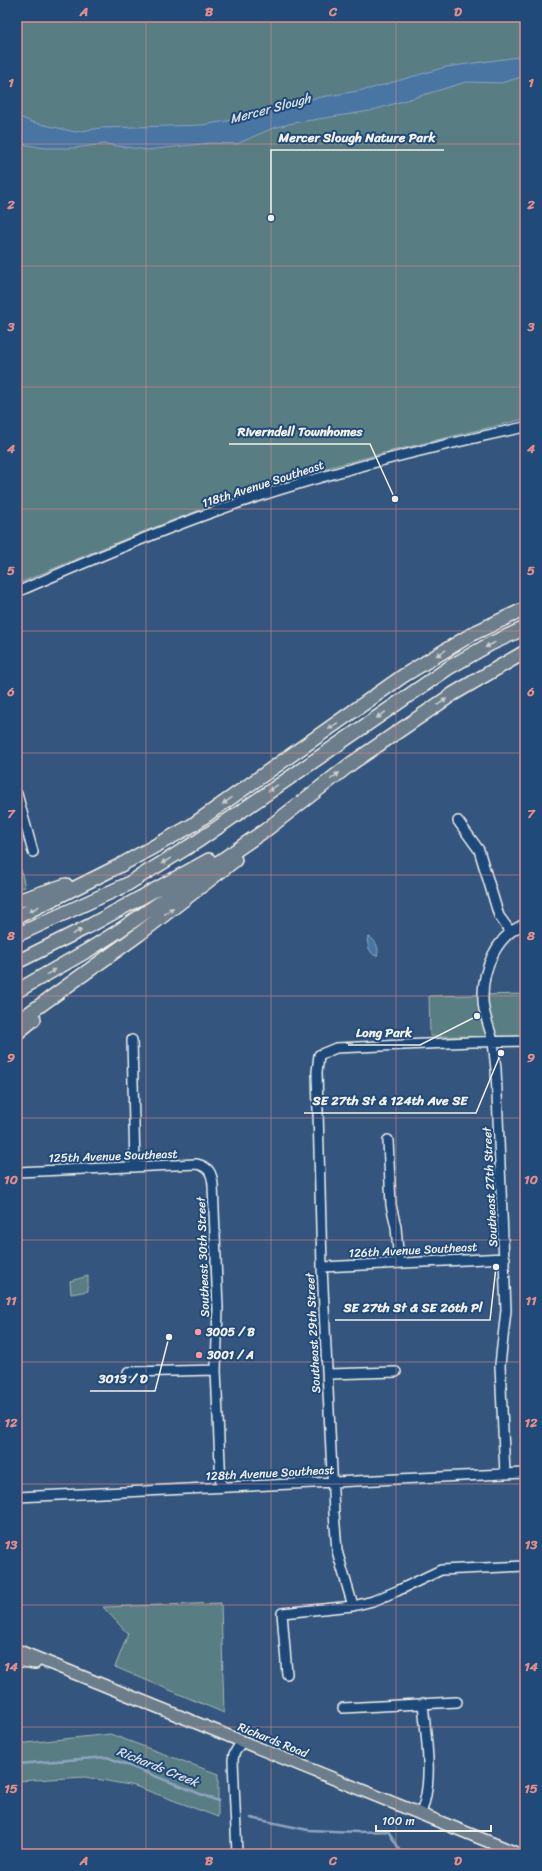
<svg xmlns="http://www.w3.org/2000/svg" width="542" height="1871" font-family="Sriracha,sans-serif">
<style>
.green{fill:#587d82;stroke:#a6b7b5}
.water{fill:#4874a3;stroke:#8da6bf}
.lines{fill:none;stroke-linecap:round;stroke-linejoin:round}
.stream{stroke:#8da6bf;stroke-width:2.5}
.minor-casing{stroke:#f4f1e8;stroke-width:12}
.major-casing{stroke:#f4f1e8;stroke-width:14}
.highway-casing{stroke:#f4f1e8;stroke-width:16}
.minor{stroke:#1f4a7a;stroke-width:9}
.major{stroke:#6c7d8b;stroke-width:11}
.highway{stroke:#6c7d8b;stroke-width:13}
.oneway{fill:#cbcecc}
.grid{fill:none;stroke:#e58c88;stroke-width:1;stroke-opacity:0.55}
.poi-dot{fill:#ff9aa2;stroke:#1f4a7a;stroke-width:1.5}
.labels{text-anchor:middle;stroke-width:4;stroke-linejoin:round;paint-order:stroke}
.street-label{font-size:12px;fill:#f4f1e8;stroke:#1f4a7a}
.poi-label{font-size:12px;font-weight:bold;fill:#f4f1e8;stroke:#1f4a7a;text-anchor:start}
.water-label{font-size:13px;font-style:italic;fill:#dadede;stroke:#1f4a7a}
.leader{fill:none;stroke:#f4f1e8;stroke-width:1.5}
.callout-dot{fill:#f4f1e8;stroke:#1f4a7a;stroke-width:1.5}
.callout-label{font-size:13px;text-anchor:middle;font-weight:bold;fill:#f4f1e8;stroke:#1f4a7a;stroke-width:4;stroke-linejoin:round;paint-order:stroke}
.neatline{fill:none;stroke:#e58c88;stroke-width:1.5}
.grid-label{font-size:13px;text-anchor:middle;font-weight:bold;fill:#e58c88}
</style>
<rect width="100%" height="100%" fill="#34557e"/>
<filter id="ink" filterUnits="userSpaceOnUse"><feTurbulence type="fractalNoise" baseFrequency=".025" numOctaves="2"/><feDisplacementMap in="SourceGraphic" scale="8" xChannelSelector="R" yChannelSelector="G"/><feConvolveMatrix kernelMatrix="1 2 1 2 8 2 1 2 1" color-interpolation-filters="sRGB"/></filter>
<g filter="url(#ink)">
<path class="green" d="M17 17H525V419C441 439 356 458 273 484 186 513 102 548 17 584Z
M17 853 25 887 17 889Z
M525 994V1037L430 1036 429 996Z
M88 1276V1291L71 1294 70 1281Z
M221 1603 224 1713 115 1667 128 1634 103 1607Z
M110 1734 218 1774V1817L135 1786 85 1777 17 1781V1744Z"/>
<path class="water" d="M525 56V76L501 83 466 82 370 111 293 123 273 128 237 144 211 143 147 150 104 144 75 148H44L17 143V116L32 122 75 132 101 128 202 125 246 118 283 105 298 101 369 89 446 67Z
M369 937C376 940 380 949 377 956 370 955 368 946 367 940Z"/>
<g class="lines">
<path class="stream" d="M17 1764 107 1757 218 1801
M251 1818 308 1830 358 1832 388 1831 400 1850V1854"/>
<defs>
<path id="minor" d="M17 592C83 563 148 535 216 511 316 475 421 449 525 427
M17 794 33 852
M458 821 479 850 499 916 510 931
M132 1040 135 1167
M388 1140 391 1205 396 1227 399 1263
M17 1172 197 1164C209 1167 212 1173 213 1185L218 1308 216 1370 221 1487
M322 1267 505 1258
M128 1372 216 1370
M328 1374 396 1372
M505 1474 500 1365 506 1310 496 1069C495 1060 494 1051 493 1042 490 1028 483 1014 483 1000 482 970 496 935 525 924
M17 1497 525 1473
M353 1606 337 1551 334 1513 322 1267 317 1072 319 1055 336 1048 471 1042 525 1041
M287 1674 282 1613 353 1606 373 1601 397 1591 441 1570 525 1566
M343 1708 457 1702
M421 1813C434 1780 426 1739 423 1703
M237 1854 233 1760 234 1754 241 1742"/>
<path id="major" d="M17 1650 519 1854
M17 1660 35 1663"/>
<path id="highway" d="M17 901 66 885
M17 917 119 866 191 826 403 676 474 633 525 609
M17 935 126 885 198 841 450 667 490 644 525 628
M17 962 91 925 209 860
M17 991 90 949 120 930 267 829 352 763 453 694 525 652
M17 1022 138 935 235 860
M17 1033 34 1019"/>
</defs>
<use href="#minor" class="minor-casing"/>
<use href="#major" class="major-casing"/>
<use href="#highway" class="highway-casing"/>
<use href="#minor" class="minor"/>
<use href="#major" class="major"/>
<use href="#highway" class="highway"/>
</g>
<defs><path id="oneway-solid" d="M-6-.8H1V-3.2L6.5 0L1 3.2V.8H-6Z"/></defs>
<g class="oneway">
<use href="#oneway-solid" transform="translate(490 645) rotate(153)"/>
<use href="#oneway-solid" transform="translate(441 653) rotate(149)"/>
<use href="#oneway-solid" transform="translate(442 702) rotate(-34)"/>
<use href="#oneway-solid" transform="translate(381 715) rotate(146)"/>
<use href="#oneway-solid" transform="translate(333 726) rotate(145)"/>
<use href="#oneway-solid" transform="translate(335 776) rotate(-37)"/>
<use href="#oneway-solid" transform="translate(273 788) rotate(145)"/>
<use href="#oneway-solid" transform="translate(227 801) rotate(145)"/>
<use href="#oneway-solid" transform="translate(166 861) rotate(149)"/>
<use href="#oneway-solid" transform="translate(34 909) rotate(153)"/>
<use href="#oneway-solid" transform="translate(169 911) rotate(-37)"/>
<use href="#oneway-solid" transform="translate(77 932) rotate(-26)"/>
<use href="#oneway-solid" transform="translate(51 972) rotate(-29)"/>
</g>
</g>
<path class="grid" d="M146 17V1854M271 17V1854M396 17V1854M17 144H525M17 266H525M17 387H525M17 509H525M17 631H525M17 753H525M17 875H525M17 996H525M17 1118H525M17 1240H525M17 1362H525M17 1484H525M17 1605H525M17 1727H525"/>
<g class="poi-dot">
<circle cx="198" cy="1332" r="4"/>
<circle cx="199" cy="1355" r="4"/>
</g>
<g class="labels">
<g class="street-label">
<text transform="translate(263 484) rotate(-18)" y="4">118th Avenue Southeast</text>
<text transform="translate(113 1156) rotate(-2)" y="4">125th Avenue Southeast</text>
<text transform="translate(490 1187) rotate(-93)" y="4">Southeast 27th Street</text>
<text transform="translate(413 1250) rotate(-3)" y="4">126th Avenue Southeast</text>
<text transform="translate(203 1257) rotate(-92)" y="4">Southeast 30th Street</text>
<text transform="translate(313 1333) rotate(-93)" y="4">Southeast 29th Street</text>
<text transform="translate(270 1473) rotate(-3)" y="4">128th Avenue Southeast</text>
<text transform="translate(273 1740) rotate(22)" y="4">Richards Road</text>
</g>
<g class="poi-label">
<text x="206" y="1336">3005 / B</text>
<text x="207" y="1359">3001 / A</text>
</g>
<g class="water-label">
<text transform="translate(270 108) rotate(-15)" y="5">Mercer Slough</text>
<text transform="translate(158 1766) rotate(22)" y="5">Richards Creek</text>
</g>
</g>
<path class="leader" d="M271 218L271 150H444M395 499L370 444H229M477 1016L420 1045H348M501 1053L476 1113H304M496 1267L490 1320H335M169 1337L155 1391H90"/>
<g class="callout-dot">
<circle cx="271" cy="218" r="4"/>
<circle cx="395" cy="499" r="4"/>
<circle cx="477" cy="1016" r="4"/>
<circle cx="501" cy="1053" r="4"/>
<circle cx="496" cy="1267" r="4"/>
<circle cx="169" cy="1337" r="4"/>
</g>
<g class="callout-label">
<text x="357" y="142">Mercer Slough Nature Park</text>
<text x="300" y="436">Riverndell Townhomes</text>
<text x="384" y="1037">Long Park</text>
<text x="390" y="1105">SE 27th St &amp; 124th Ave SE</text>
<text x="413" y="1312">SE 27th St &amp; SE 26th Pl</text>
<text x="123" y="1383">3013 / D</text>
</g>
<rect width="542" height="1871" fill="none" stroke="#1f4a7a" stroke-width="44"/>
<path d="M376 1825v6h115v-6" fill="none" stroke="#f4f1e8" stroke-width="2"/>
<text x="382" y="1825" font-size="12" fill="#f4f1e8" stroke="#1f4a7a" stroke-width="3" paint-order="stroke">100 m</text>
<rect x="22" y="22" width="498" height="1827" class="neatline"/>
<g class="grid-label">
<text x="84" y="16">A</text>
<text x="209" y="16">B</text>
<text x="333" y="16">C</text>
<text x="458" y="16">D</text>
<text x="11" y="87">1</text>
<text x="531" y="87">1</text>
<text x="11" y="209">2</text>
<text x="531" y="209">2</text>
<text x="11" y="331">3</text>
<text x="531" y="331">3</text>
<text x="11" y="453">4</text>
<text x="531" y="453">4</text>
<text x="11" y="575">5</text>
<text x="531" y="575">5</text>
<text x="11" y="696">6</text>
<text x="531" y="696">6</text>
<text x="11" y="818">7</text>
<text x="531" y="818">7</text>
<text x="11" y="940">8</text>
<text x="531" y="940">8</text>
<text x="11" y="1062">9</text>
<text x="531" y="1062">9</text>
<text x="11" y="1184">10</text>
<text x="531" y="1184">10</text>
<text x="11" y="1305">11</text>
<text x="531" y="1305">11</text>
<text x="11" y="1427">12</text>
<text x="531" y="1427">12</text>
<text x="11" y="1549">13</text>
<text x="531" y="1549">13</text>
<text x="11" y="1671">14</text>
<text x="531" y="1671">14</text>
<text x="11" y="1793">15</text>
<text x="531" y="1793">15</text>
<text x="84" y="1865">A</text>
<text x="209" y="1865">B</text>
<text x="333" y="1865">C</text>
<text x="458" y="1865">D</text>
</g>
</svg>
